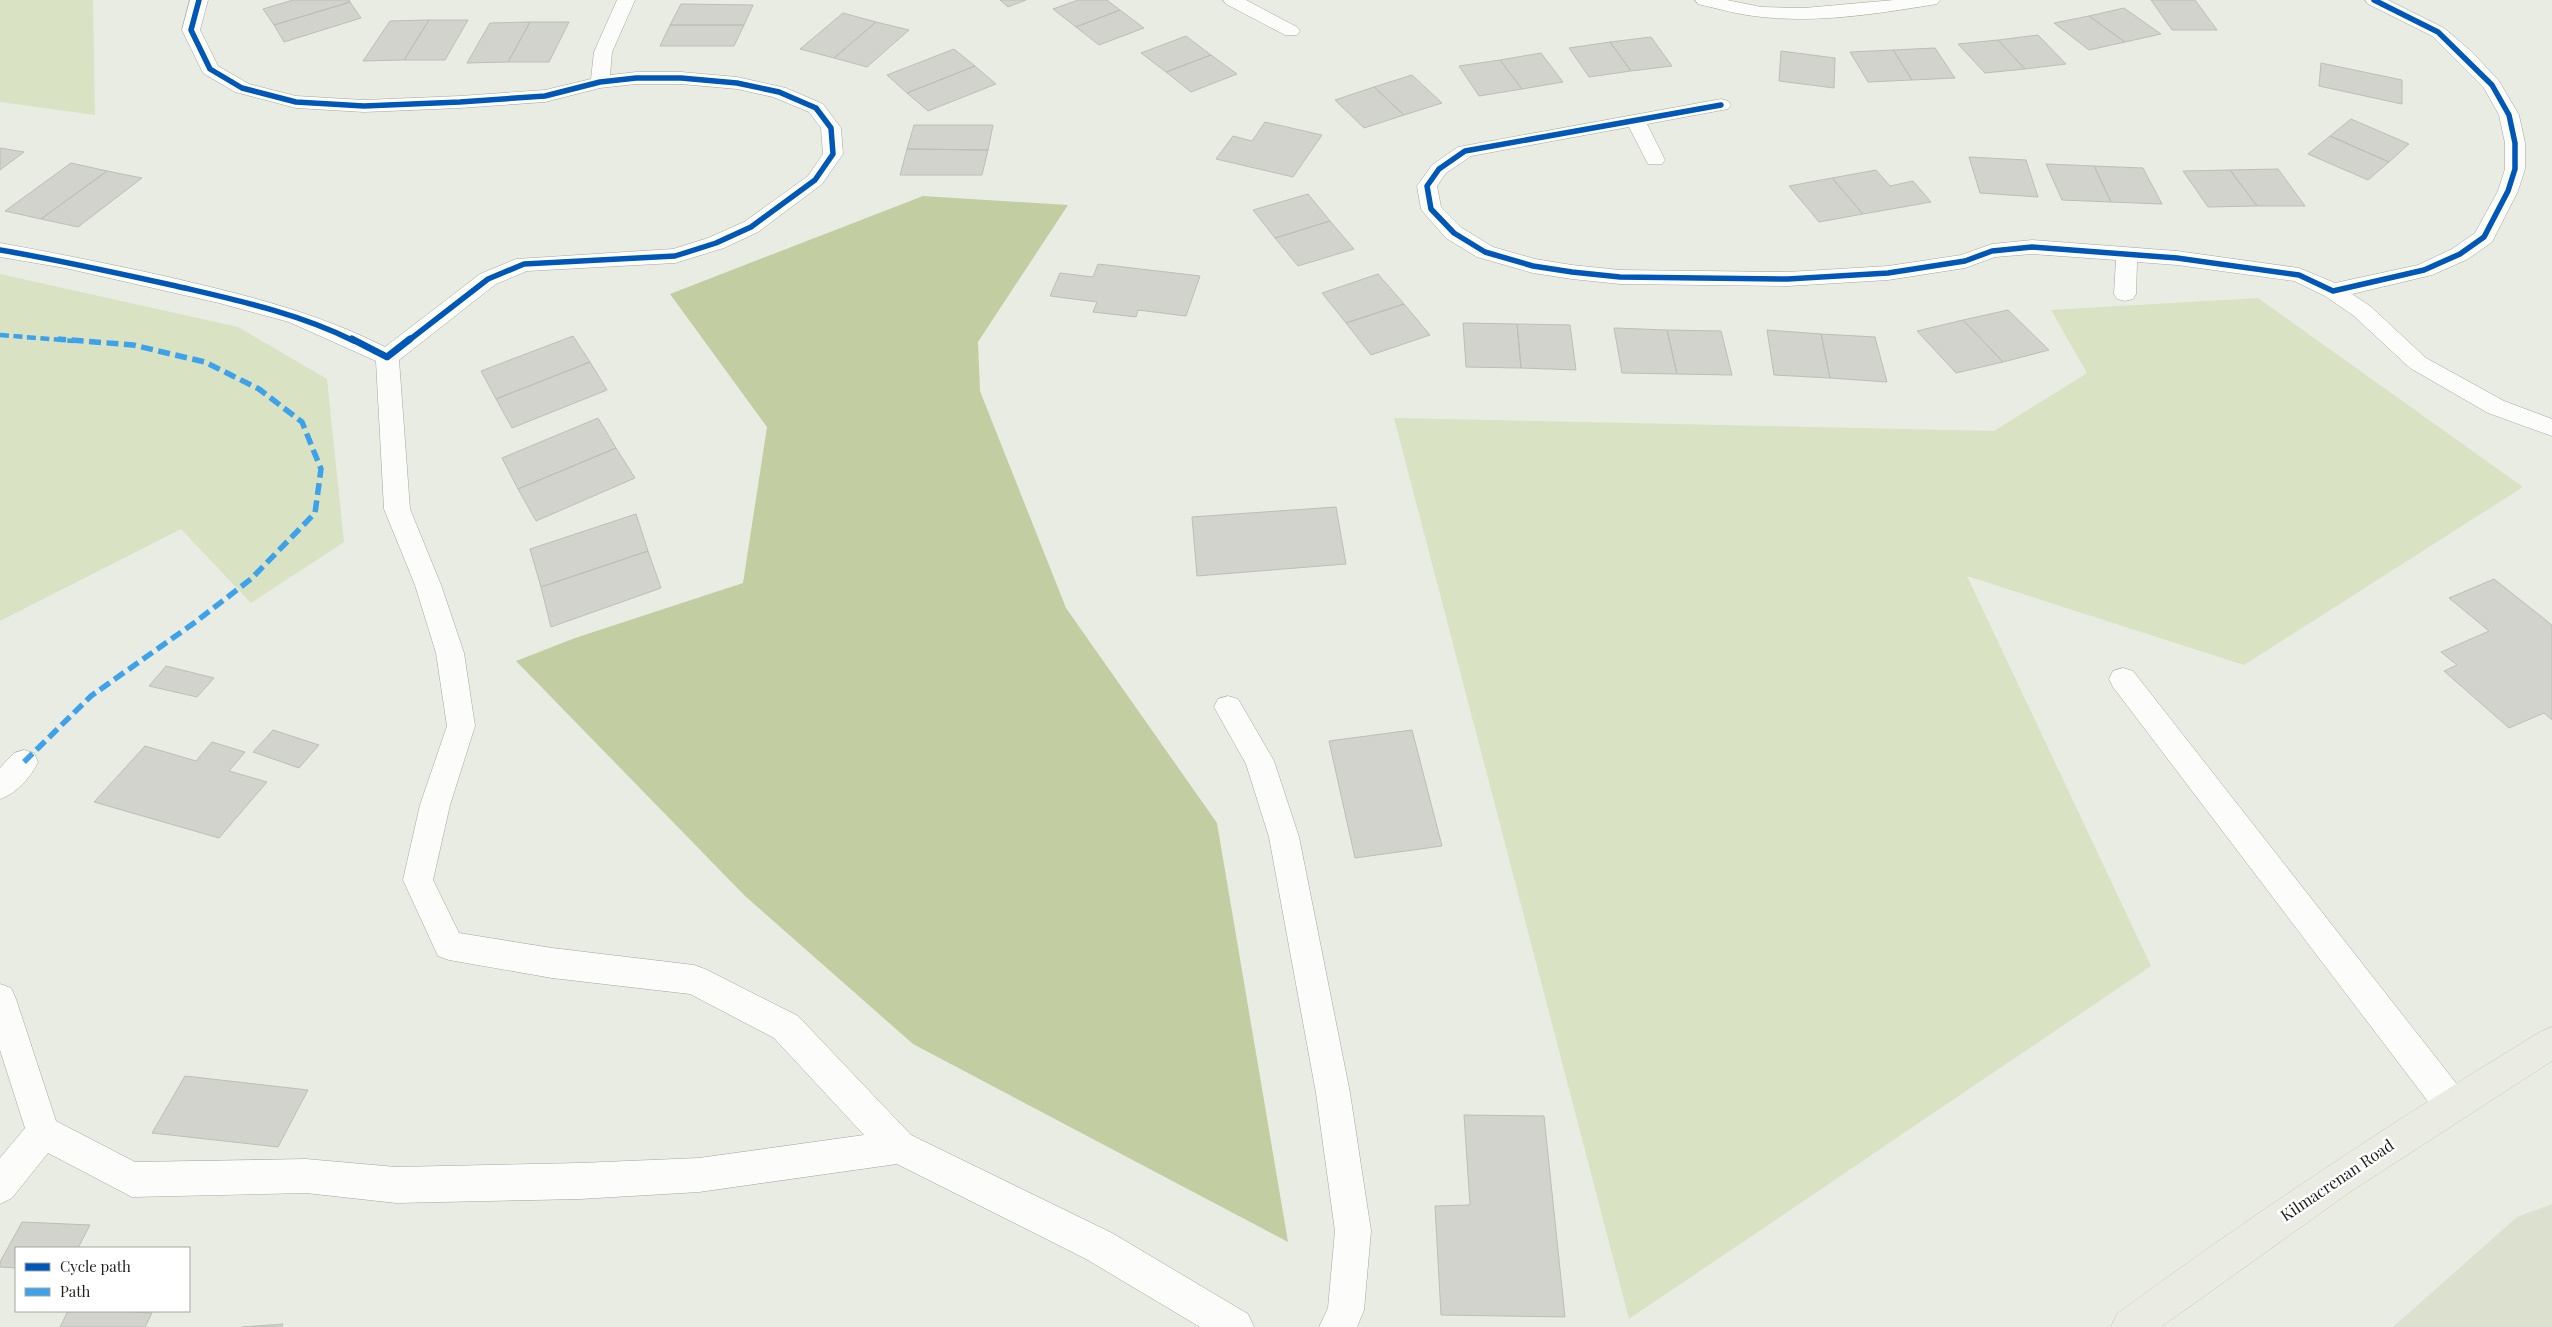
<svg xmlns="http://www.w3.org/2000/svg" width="2552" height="1327" font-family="'Playfair Display',serif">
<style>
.built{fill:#dbe0cf}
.green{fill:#d9e2c2}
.forest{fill:#c2cea2}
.building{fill:#d1d3cc;stroke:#bcbeb8}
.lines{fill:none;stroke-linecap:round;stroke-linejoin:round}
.minor-casing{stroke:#a5a7a1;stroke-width:1}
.major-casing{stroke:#c6c7c2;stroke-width:1}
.minor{fill:#fcfcfb;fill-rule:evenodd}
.major{fill:#eaece4;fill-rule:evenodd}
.quiet-far1{stroke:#3da2ea;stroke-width:4.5;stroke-dasharray:9 4.5;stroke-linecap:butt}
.quiet{stroke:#3da2ea;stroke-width:5.5;stroke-dasharray:12 5.5;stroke-linecap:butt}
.cycleway-far1-casing{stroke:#fff;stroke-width:8}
.cycleway-casing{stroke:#fff;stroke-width:10}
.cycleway-far1{stroke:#0057b8;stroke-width:5.5}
.cycleway{stroke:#0057b8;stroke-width:7}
.labels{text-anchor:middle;stroke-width:5;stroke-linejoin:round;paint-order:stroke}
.near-street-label{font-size:16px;fill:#1e1f1a;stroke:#fff}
</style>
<rect width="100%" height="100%" fill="#e9ece2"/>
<path class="built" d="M2552 1204V1327H2393L2517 1217Z"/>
<path class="green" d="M0 0H93L95 115 0 102Z
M0 274 238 327 327 379 344 542 251 603 181 529 0 621Z
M2258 298 2523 487 2244 665 1967 576 2151 966 1629 1319 1394 418 1994 431 2087 373 2051 310Z"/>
<path class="forest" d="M923 196 1068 205 978 342 980 391 1066 608 1217 823 1288 1242 913 1044 745 896 516 661 575 638 743 583 767 427 670 294Z"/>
<path class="building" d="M293 0H349L350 2 274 25 263 9Z
M1000 0H1026L1008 7Z
M1078 0H1107L1120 10 1076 27 1053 9Z
M2151 0H2195L2217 30H2172Z
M350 2 361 18 284 42 274 25Z
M681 4 753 5 744 25H670Z
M2124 8 2161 34 2125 42 2089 16Z
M1120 10 1144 28 1099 45 1076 27Z
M843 13 876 22 834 58 800 49Z
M2089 16 2125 42 2089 50 2054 23Z
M429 20H468L445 60H404Z
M429 20 404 60 363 61 390 21Z
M530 22H569L549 62H508Z
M530 22 508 62 467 63 490 23Z
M876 22 909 30 867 67 834 58Z
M670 25H744L734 46H660Z
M2038 35 2066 64 2025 69 1998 40Z
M1186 36 1211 55 1166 72 1141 53Z
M1651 37 1672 66 1631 71 1610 42Z
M1998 40 2025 69 1985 73 1958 44Z
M1610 42 1631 71 1589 77 1569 48Z
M1935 48 1955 78 1912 80 1893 50Z
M954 49 975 66 907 93 887 75Z
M1893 50 1912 80 1868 82 1850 52Z
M1781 51 1835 58 1834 88 1779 81Z
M1541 53 1563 82 1522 89 1500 60Z
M1211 55 1237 74 1191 92 1166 72Z
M1500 60 1522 89 1479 96 1459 66Z
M2321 63 2402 80V104L2319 86Z
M975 66 996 84 928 111 907 93Z
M1412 75 1442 103 1404 115 1374 87Z
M1374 87 1404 115 1364 128 1335 100Z
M2351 119 2409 144 2389 162 2330 136Z
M1265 122 1322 135 1293 177 1216 159 1233 136 1252 141Z
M914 125H993L988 150 907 149Z
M2330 136 2389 162 2368 180 2308 154Z
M0 148 24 152 0 170Z
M907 149 988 150 982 175H900Z
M1969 157 2026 160 2038 197 1980 193Z
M71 163 107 171 41 219 5 211Z
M2046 164 2094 166 2111 202 2062 200Z
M2094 166 2143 168 2162 204 2111 202Z
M2278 169 2305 206H2257L2230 170Z
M1876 170 1890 186 1913 181 1931 202 1863 214 1832 178Z
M2230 170 2257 206 2208 207 2183 171Z
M107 171 142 178 78 227 41 219Z
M1832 178 1863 214 1819 222 1789 186Z
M1308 194 1330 221 1275 238 1253 210Z
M1330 221 1354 249 1298 266 1275 238Z
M1098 264 1200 276 1186 316 1138 310 1136 317 1093 312 1097 302 1050 296 1060 273 1093 277Z
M1378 274 1404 304 1346 323 1322 293Z
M1404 304 1430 335 1371 355 1346 323Z
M2008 310 2049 350 2003 362 1963 320Z
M1963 320 2003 362 1956 373 1917 331Z
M1463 323 1517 324 1521 368 1466 367Z
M1517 324 1570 325 1576 370 1521 368Z
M1614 328 1667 330 1677 374 1622 373Z
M1667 330 1721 331 1732 375 1677 374Z
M1767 330 1821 334 1830 378 1774 375Z
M1821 334 1875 337 1887 382 1830 378Z
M573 336 590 362 496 399 481 371Z
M590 362 607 390 512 428 496 399Z
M598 418 616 448 518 489 502 458Z
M616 448 635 478 536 521 518 489Z
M1336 507 1346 564 1197 576 1192 517Z
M636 514 648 551 541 587 530 549Z
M648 551 661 588 551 627 541 587Z
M2494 579 2552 625V720L2544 713 2509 728 2444 671 2457 665 2441 652 2489 631 2449 598Z
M166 666 214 678 197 697 149 686Z
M273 730 319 745 299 768 253 752Z
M1412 730 1442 846 1355 858 1329 741Z
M212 742 245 752 229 771 267 782 219 838 94 802 145 746 196 761Z
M185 1076 308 1090 278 1147 152 1133Z
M1464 1115 1544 1116 1565 1317 1441 1315 1435 1206 1470 1205Z
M22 1222 90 1225 78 1248H16V1268L0 1267V1262Z
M68 1311H114L152 1313 145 1327H60Z
M283 1324 282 1327H242Z"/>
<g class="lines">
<defs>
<path id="minor" d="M190 0H208L200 30 218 66 249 84 296 96 364 100 460 96 545 90 591 79 594 52 617 0H635L612 52 610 75 636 72H681L737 77 786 88 823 104 841 128 843 154 822 184 758 232 724 248 675 263 527 271 496 284 399 360 410 509 441 585 464 653 475 726 450 805 433 880 459 933 552 948 694 965 705 969 798 1016 911 1135 1112 1233 1248 1314 1254 1327H1200L1086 1259 897 1164 699 1192 580 1199 396 1203 306 1193 132 1197 48 1153 12 1198 0 1204V1158L25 1128 0 1050V984L11 988 16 999 56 1121 135 1162 306 1159 396 1167 580 1163 699 1158 864 1135 774 1038 690 994 552 978 449 960 438 956 403 880 420 805 447 726 436 653 415 585 384 509 376 361 289 322 219 303 65 268 0 257V243C55 253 110 264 164 276 241 294 314 311 385 347L480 274 516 259 673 249 708 238 744 222 808 176 823 154 821 128 809 112 773 97 737 89 681 84H636L600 88 545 102 460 108 364 112 296 108 235 92 203 73 182 30Z
M1223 0H1246L1297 27 1300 31 1297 35H1285L1226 4Z
M1695 0H1727L1761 7 1804 8 1894 0H1940L1937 4 1931 5C1875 14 1819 23 1762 17 1740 15 1719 9 1698 4Z
M2365 0H2388L2444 28 2472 52 2499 81 2519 115 2525 143V169L2518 191 2492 242 2468 259 2432 275 2352 294 2370 306 2426 358 2504 401 2552 419V436L2488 413 2410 368 2354 316 2325 296 2294 281 2177 265 2137 262 2136 294 2133 299 2125 301 2117 299 2114 294 2116 260 2032 254 1995 257 1965 268 1888 280 1788 286 1620 284 1572 279 1533 273 1477 257 1446 238 1424 213 1421 209 1417 186 1432 165 1458 147 1721 99 1728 101 1731 105 1728 109 1647 124 1665 160 1662 164H1648L1629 127 1471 156 1446 173 1437 186 1441 207 1462 228 1493 247 1535 259 1572 265 1620 270 1788 272 1888 266 1961 255 1992 244 2032 240 2177 251 2299 268 2335 283 2418 265 2452 249 2475 233 2498 191 2505 169V143L2499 115 2484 88 2432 36 2368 4Z
M2123 668 2133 671 2463 1092 2468 1104 2463 1116 2451 1121 2439 1116 2113 687 2109 679 2113 671Z
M1228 696 1238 699 1274 761 1299 837 1350 1093 1371 1231 1364 1310 1357 1327H1319L1328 1308 1335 1231 1316 1093 1269 837 1246 764 1214 707 1218 699Z
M24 750 34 753 38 762C31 777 16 794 0 799V768L14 753Z"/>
<path id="major" d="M2552 1027V1061L2350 1192 2161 1327H2111L2117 1314C2254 1213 2395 1120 2540 1032Z"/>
</defs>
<use href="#minor" class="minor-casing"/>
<use href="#major" class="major-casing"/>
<use href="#minor" class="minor"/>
<use href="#major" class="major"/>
<path class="quiet-far1" d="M0 335 74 341"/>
<path class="quiet" d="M24 762 91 696 194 623 251 579 315 513 321 469 302 422 259 389 205 362 133 345 58 339"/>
<defs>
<path id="cycleway-far1" d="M199 0 191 30 210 69 242 88 296 102 364 106 460 102 545 96 600 82 636 78H681L737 83 779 92 816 108 831 128 833 154 815 180 751 227 716 243 675 256 524 264 488 279 408 341
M1721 105 1465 151 1439 169 1427 186 1431 209 1454 233 1485 252 1533 266 1572 272 1620 277 1788 279 1888 273 1965 261 1992 251 2032 247 2177 258 2299 275 2333 291 2424 270 2460 254 2484 237 2508 191 2515 169V143L2509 115 2492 85 2438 32 2374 0
M0 250C59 260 117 273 176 286 236 300 298 313 354 341"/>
<path id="cycleway" d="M352 339 387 357 410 339"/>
</defs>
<use href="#cycleway-far1" class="cycleway-far1-casing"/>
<use href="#cycleway" class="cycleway-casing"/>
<use href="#cycleway-far1" class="cycleway-far1"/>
<use href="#cycleway" class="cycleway"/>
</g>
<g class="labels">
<g class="near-street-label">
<text transform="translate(2337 1180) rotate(-34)" y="6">Kilmacrenan Road</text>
</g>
</g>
<rect x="15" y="1247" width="175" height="65" fill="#ffffff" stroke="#a5a5a3"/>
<rect x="25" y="1263" width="25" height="8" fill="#0057b8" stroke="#a5a5a3"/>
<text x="60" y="1272" font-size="15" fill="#1e1f1a">Cycle path</text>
<rect x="25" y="1288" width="25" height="8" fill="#3da2ea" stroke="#a5a5a3"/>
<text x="60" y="1297" font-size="15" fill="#1e1f1a">Path</text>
</svg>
